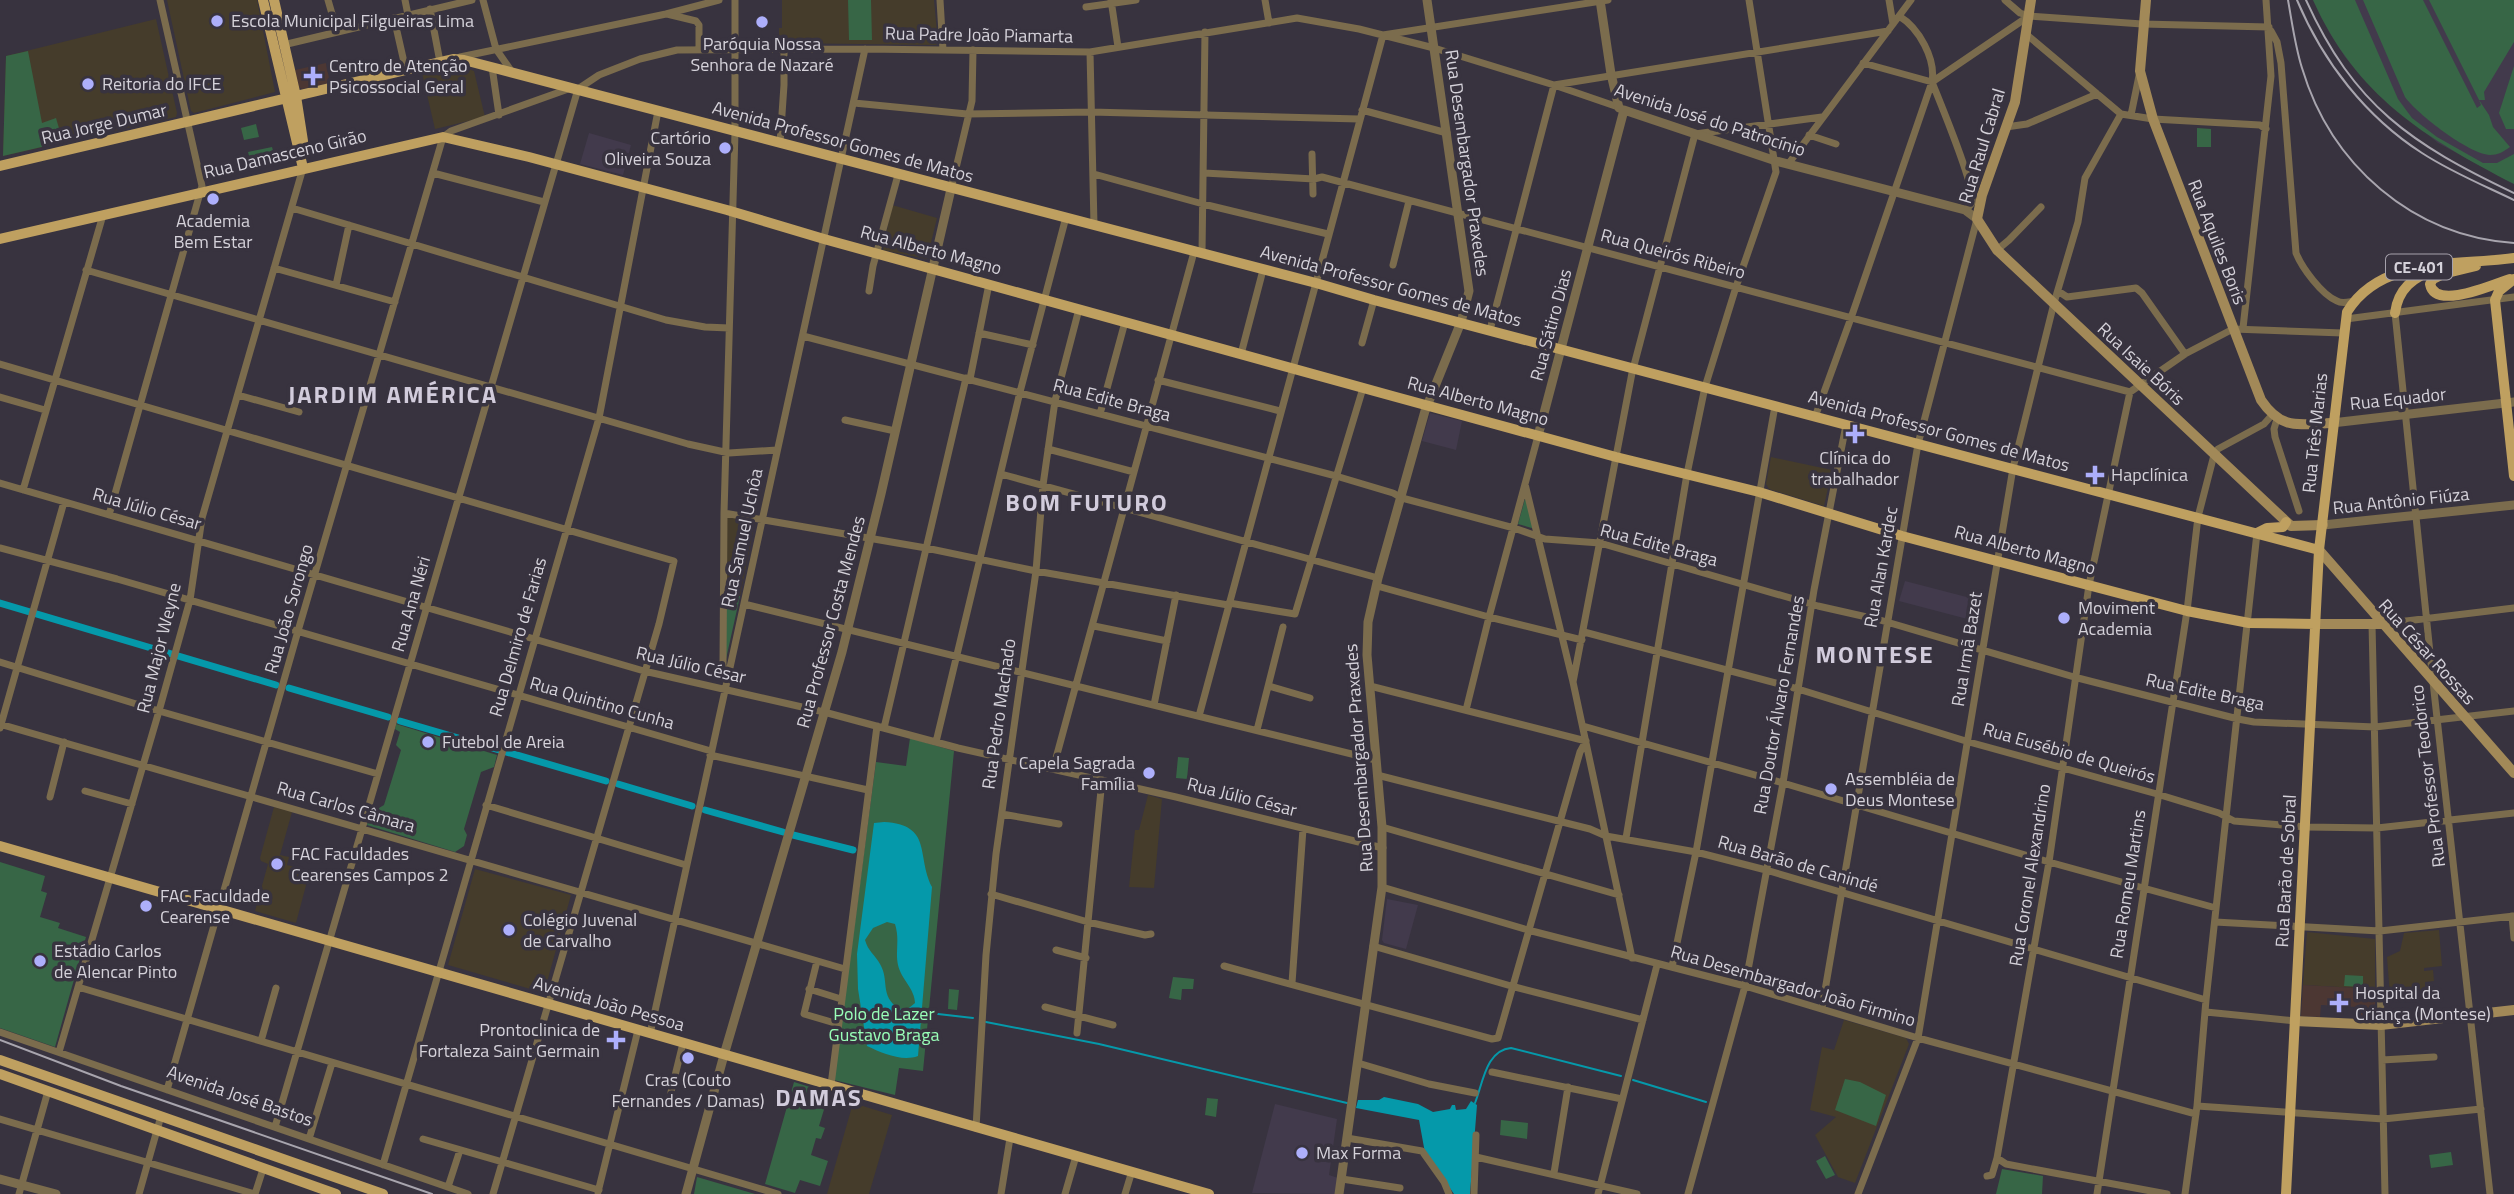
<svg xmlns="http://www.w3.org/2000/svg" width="2514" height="1194" font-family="'Titillium Web',sans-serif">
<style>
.built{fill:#423a4c}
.education{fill:#453c2b}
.medical{fill:#4c3733}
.green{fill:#376646}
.water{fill:#0599aa;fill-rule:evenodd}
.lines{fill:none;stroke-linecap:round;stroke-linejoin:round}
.stream{stroke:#0599aa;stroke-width:2}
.canal{stroke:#0599aa;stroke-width:7}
.minor{stroke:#7b6c4d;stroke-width:7}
.tertiary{stroke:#7b6c4d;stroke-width:9}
.secondary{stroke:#a28958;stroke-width:10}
.primary{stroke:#bfa060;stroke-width:10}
.tram{stroke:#a8a5ae;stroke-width:2}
.rail{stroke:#a8a5ae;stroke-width:2}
.poi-dot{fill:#adaffb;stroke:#38333f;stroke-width:2.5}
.labels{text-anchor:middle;stroke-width:7;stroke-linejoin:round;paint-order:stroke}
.shield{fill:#38333f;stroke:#a6a2ac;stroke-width:2}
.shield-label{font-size:16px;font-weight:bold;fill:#d5d2da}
.poi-label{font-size:18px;fill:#d5d2da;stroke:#38333f;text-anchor:start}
.street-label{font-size:18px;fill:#d5d2da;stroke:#38333f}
.park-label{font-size:18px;fill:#99ffb8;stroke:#38333f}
.district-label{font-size:24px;font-weight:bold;letter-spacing:2px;fill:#d2ccdc;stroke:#38333f}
</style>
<rect width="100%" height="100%" fill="#38333f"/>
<path class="built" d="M2313 0H2514V184L2438 143 2378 94 2345 57 2329 32Z
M589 133 631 145 623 175 580 164Z
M1430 413 1462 421 1456 450 1422 441Z
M1905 581 1982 601 1975 621 1899 601Z
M1387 899 1418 905 1406 949 1384 943 1382 940Z
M1275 1104 1337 1119 1329 1175 1338 1178 1335 1194 1252 1193Z"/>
<path class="education" d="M167 0H257L275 92 194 113 191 111Z
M782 0H934L938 43 936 45 779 43V28H782Z
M156 19 177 113 176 117 3 156 6 56Z
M456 65 474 71 485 117 435 129 422 73Z
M892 205 937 218 927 259 883 250Z
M1771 457 1832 470 1824 506 1769 489 1766 484Z
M726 516 755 522 740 596 726 595Z
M1148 795 1162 799 1154 888 1129 887 1135 830H1139Z
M274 807 292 812 280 855 289 857 287 865 302 869 301 872 309 874 296 923 255 911 268 864 261 861 260 858Z
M475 869 571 895 544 993 448 965Z
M2439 930 2442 966 2424 968V971L2433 970 2434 981 2425 982V993H2418L2416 985H2412V995L2390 996 2387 957 2400 951 2404 933Z
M2307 932 2375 939V989L2303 985Z
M1844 1020 1906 1038 1909 1044 1855 1183 1838 1177 1815 1135 1836 1117 1810 1110 1822 1047 1834 1050Z
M853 1103 892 1115 869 1194H827Z"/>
<path class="medical" d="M326 63 330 83 302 89 299 87 295 70Z
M2303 985 2375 989V1019L2356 1018V1007L2321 1005 2320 1017 2301 1016Z"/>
<path class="green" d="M848 0H871L872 40H849Z
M2313 0H2355L2398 99 2412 118 2437 137 2483 163H2497L2514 154V184C2425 138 2356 96 2313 0Z
M2363 0H2423L2477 108 2481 105 2479 100 2429 0H2514V42L2484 92 2485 100H2479L2489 115 2493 127 2510 147C2503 152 2498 155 2490 155 2469 154 2417 114 2405 97Z
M28 51 42 123 56 118 63 142 3 156 6 56Z
M2514 66V129H2506L2499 113Z
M256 124 259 137 244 140 241 128Z
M2197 128 2211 129V147H2197Z
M272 147 276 161 252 167 248 152Z
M1526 495 1535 529 1518 524Z
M726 595 740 596 726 659Z
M396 724 497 755 494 767 481 772 464 829 467 835 464 846 455 852 367 825 370 816H376L379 808 384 805 401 750 396 745 400 732 395 729Z
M910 738 954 751 923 1071 899 1068 895 1095 834 1080 876 762 906 766Z
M1178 757 1189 758 1187 779 1176 778Z
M0 862 45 876 41 891 47 893 40 917 60 923 58 928 86 937 55 1047 0 1028Z
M2345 975 2363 976V987L2344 986Z
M1173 977 1194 979 1193 989H1182L1181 1000 1169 998Z
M949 989 959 990 957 1010 948 1009Z
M1845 1079 1860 1082 1886 1095 1876 1126 1835 1110Z
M794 1082 829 1093 819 1126 825 1128 821 1139 816 1138 811 1155 828 1161 820 1186 800 1180 795 1193 765 1184Z
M1207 1098 1218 1099 1216 1117 1205 1115Z
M1501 1120 1528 1123 1527 1139 1500 1135Z
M2451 1152 2453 1165 2431 1168 2429 1155Z
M1825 1156 1835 1175 1826 1179 1816 1161Z
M2002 1169 2043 1176 2042 1194H1996Z
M697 1177 755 1194H694Z"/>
<path class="water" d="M884 822C933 825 916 855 932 887L918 1056C902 1062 882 1053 867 1046L858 989 857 954 874 823ZM887 922 895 924C900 940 895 951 898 965 901 979 915 989 915 1003L909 1008 899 1009C879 995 890 981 880 964 875 955 868 951 865 940L873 928Z
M1384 1097 1418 1104 1433 1112 1450 1109 1452 1105H1455L1456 1110 1466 1109 1471 1101 1477 1105 1470 1194H1454L1425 1153 1419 1120 1356 1108 1358 1100H1379Z"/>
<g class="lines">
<path class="stream" d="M938 1014 973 1018
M986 1022 1099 1044 1347 1103
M1633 1080 1706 1102
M1475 1103C1483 1083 1486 1050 1511 1048L1621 1076"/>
<path class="canal" d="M0 603 276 685
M289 688 388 717
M400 721 606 781
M618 784 692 806
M705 810 783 832
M793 835 853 850"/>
<path class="minor" d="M328 0 337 31
M405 0 408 15
M483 0 496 49 512 72
M940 0 943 50
M1111 0 1118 47
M1265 0 1269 23
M1889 0 1893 24
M2005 0 2020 13 2029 16 2142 24 2269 27
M1086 7 1136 0
M430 9 440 62
M667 14 696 21 699 25V49
M1899 16C1919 28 1936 59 1932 82 1939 100 1976 188 1972 202 1971 206 1969 207 1965 210
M394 18 406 71
M2271 31 2277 42 2281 63 2296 253C2302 268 2322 295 2337 301 2342 304 2348 302 2354 301
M2026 34 2121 114 2153 119 2260 125 2266 129
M283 45 472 0
M1090 52 1094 225
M460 57 666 14 719 0
M1863 63 1932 82
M492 67 499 115
M854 103 967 114 1091 112 1359 119
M1362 110 1447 133
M2131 115 2140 71
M2006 127 2027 124 2097 94
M1809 135 1836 144
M780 143 784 85V49
M1312 154 1313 194
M1789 163 1911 0
M433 173 544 202
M1204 173 1314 179 1322 177 2130 392
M1094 174 1203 204 1328 234
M951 189 972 101 973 50
M292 208 666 320 705 327 729 328
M1997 250 2009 240 2041 207
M1202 253 1205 32
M1393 265 1409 201
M274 268 395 302
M86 270 688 444 729 453 777 450
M336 285 349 225
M869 291 873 266 898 175
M2058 291 2067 297 2136 288 2142 293 2185 354
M2395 313 2433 682 2490 1194
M2346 319 2514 297
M2243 328 2271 76 2266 0
M1490 330 1554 85 1888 31
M979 333 1033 345
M803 336 1336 476 1393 493 1402 498 1514 528 1545 539 1600 543 1818 606 1880 620 2074 677 2238 719 2254 722 2375 727 2514 711
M1362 343 1374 300
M1241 354 1263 270
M0 364 674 561 659 624 493 1194
M970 379 989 284
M1158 380 1280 411
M238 395 299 412
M0 397 45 410
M1100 414 1125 322
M1815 417 1851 318 1932 82 2029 16
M2277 419 2274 429 2275 437 2299 511
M845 420 895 431
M1048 449 1134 472
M1001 474 1378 578
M0 483 644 671 824 712 958 748 1176 797 1383 848
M1525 484 1573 682 1632 958
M23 490 103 215
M724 513 926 548 1036 571 1228 605
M109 515 202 186 160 0
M0 548 117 579 711 751
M1377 586 1489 617 1582 640
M1229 603 1295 614 1363 388
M744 604 1376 760
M2372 624 2385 1194
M2381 624 2514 608
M1094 626 1167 641
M1584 632 1798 689 1969 742 2157 794 2219 813 2234 821 2306 827 2377 828 2514 813
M0 662 159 711 378 774
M725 678 723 665 724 513 735 132V0
M1573 682 1632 373 1695 134 1822 117
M1269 686 1310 698
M1370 686 1586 741
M1154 705 1176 595
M1466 710 1489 617 1538 436
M1199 716 1383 35 1608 0
M0 724 845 969
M1583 726 1783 783 2049 862 2216 908
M0 728 64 502
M884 728 966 378
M1257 730 1283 627
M936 742 1020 392 1066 217
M710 755 868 790
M1053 769 1194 252
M1377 775 1590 829 1606 836 1696 852 1766 870 2206 1000
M85 791 132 804
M50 797 64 742
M486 805 686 865
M1002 814 1059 824
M1382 827 1619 895
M1626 838 1687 474 1705 387 1736 287 1776 172 1749 0
M1382 887 1528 930 1745 986 1918 1038 2196 1114
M991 894 1088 922 1145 935 1151 934
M2512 916 2514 938
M2215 922 2380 931 2514 916
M1373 946 1511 986 1643 1020
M1056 950 1086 958
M817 961 804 1014 838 1024
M1224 966 1492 1039 1498 1038 1580 752 1586 741
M1672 967 1696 852 1775 406
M1292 983 1303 829
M78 987 778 1194
M809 989 841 999
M1045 1007 1113 1025
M1822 1008 1918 444 1977 219
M2206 1012 2295 1021
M0 1032 468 1194
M1077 1033 1102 780
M650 1034 865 49
M261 1041 276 988
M59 1052 159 711 190 600 202 518 303 168
M2382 1060 2434 1057
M1358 1063 1429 1084 1475 1093
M1492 1072 1622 1099
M831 1085 877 726
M167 1090 298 631 443 137 451 131 571 88
M671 1092 683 1043
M2197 1106 2383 1119 2481 1109
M0 1119 255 1194
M275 1127 578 89 599 75 640 59 677 50 865 49 1090 52 1297 18 1359 29 1434 48 1554 85 1621 108
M976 1128 986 955 996 854 1036 571 1043 485 1055 401 1079 309
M1347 1138 1422 1151 1444 1182 1449 1194
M309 1139 332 1063
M423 1139 599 1190
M1476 1157 1637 1194
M383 1165 599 418 658 111
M1554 1173 1568 1087
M1987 1176 1992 1175 1997 1158
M1342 1179 1400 1188
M448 1187 460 1150
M598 1192 638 1030
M19 1194 48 1091
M139 1194 161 1116
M255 1194 263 1169
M1001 1194 1010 1138
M1065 1194 1076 1156
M1125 1194 1132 1171
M1474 1194 1476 1135
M1598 1194 1657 965
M1688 1194 1745 986 1783 783 1814 590 1846 425
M1858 1194 1918 1038 2013 468 2054 303 2078 222 2085 178 2121 114
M2097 1194 2187 611 2198 517 2214 455 2218 449 2264 424 2272 415
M2167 1194 2006 1164 1997 1158 2049 862 2089 585 2130 392 2185 354 2233 329 2343 333
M2185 1194 2197 1106 2206 1000 2257 533"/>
<path class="tertiary" d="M1600 0 1611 74 1619 108
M2332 423 2514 402
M1538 436 1624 110 1776 161 1965 210 1977 219
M2323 525 2514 505
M0 1179 56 1194
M686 1194 724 1055 842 652 881 494 951 189
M1339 1194 1382 887V827L1367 655 1368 622 1378 578 1425 411 1461 322 1469 291 1427 0"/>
<path class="secondary" d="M2031 0 2015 102 1982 195 1977 219 1997 250 2291 526 2323 525
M2146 0 2140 71 2153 119 2261 400C2282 431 2299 424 2332 423
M2319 550 2514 773
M2315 624H2381
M2295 1021 2381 1025 2514 1010"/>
<path class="primary" d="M263 0 303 168
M274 0 296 96 303 141
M0 166 440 62 454 59 464 60 1316 283 1374 300 2319 550
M0 239 443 137 529 157 727 210 824 239 1396 397 1616 457 1759 492 1902 536 2187 611 2249 623 2315 624
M2476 266 2443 274 2433 279 2430 284C2435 311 2494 284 2510 279
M2514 279 2499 291 2495 300 2514 476
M2395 313C2398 289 2413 277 2436 269
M2257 533 2267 528 2283 527 2286 522
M0 846 1209 1194
M0 1060 383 1194
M0 1074 336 1194
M2286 1194 2319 550 2347 312C2381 256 2458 266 2514 258"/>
<path class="tram" d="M2288 0C2292 22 2295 46 2302 68 2331 165 2412 236 2514 243
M2297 0C2323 62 2366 117 2422 153 2451 172 2483 185 2514 200"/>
<path class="rail" d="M2306 0C2354 106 2411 144 2514 193
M0 1040 121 1086 432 1194"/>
</g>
<g class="poi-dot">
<circle cx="217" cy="21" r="7"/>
<circle cx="762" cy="22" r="7"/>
<path d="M309.5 65.5h7v7h7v7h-7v7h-7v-7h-7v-7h7z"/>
<circle cx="88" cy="84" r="7"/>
<circle cx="725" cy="148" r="7"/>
<circle cx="213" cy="199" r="7"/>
<path d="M1851.5 423.5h7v7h7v7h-7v7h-7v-7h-7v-7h7z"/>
<path d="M2091.5 464.5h7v7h7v7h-7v7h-7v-7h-7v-7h7z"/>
<circle cx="2064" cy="618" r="7"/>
<circle cx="428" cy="742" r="7"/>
<circle cx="1149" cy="773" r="7"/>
<circle cx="1831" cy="789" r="7"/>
<circle cx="277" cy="864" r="7"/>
<circle cx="146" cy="906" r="7"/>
<circle cx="509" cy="930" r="7"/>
<circle cx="40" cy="961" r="7"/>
<path d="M2335.5 992.5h7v7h7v7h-7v7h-7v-7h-7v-7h7z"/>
<path d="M612.5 1029.5h7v7h7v7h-7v7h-7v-7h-7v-7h7z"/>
<circle cx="688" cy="1058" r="7"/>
<circle cx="1302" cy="1153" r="7"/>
</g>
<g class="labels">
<rect class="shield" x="2386" y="254.5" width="66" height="25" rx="5"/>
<g class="shield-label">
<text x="2419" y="273">CE-401</text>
</g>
<g class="poi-label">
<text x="231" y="27">Escola Municipal Filgueiras Lima</text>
<text x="762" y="50" text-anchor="middle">Paróquia Nossa<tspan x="762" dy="21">Senhora de Nazaré</tspan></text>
<text x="329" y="72">Centro de Atenção<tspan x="329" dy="21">Psicossocial Geral</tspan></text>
<text x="102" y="90">Reitoria do IFCE</text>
<text x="711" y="144" text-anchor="end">Cartório<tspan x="711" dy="21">Oliveira Souza</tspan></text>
<text x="213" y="227" text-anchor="middle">Academia<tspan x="213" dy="21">Bem Estar</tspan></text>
<text x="1855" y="464" text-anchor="middle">Clínica do<tspan x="1855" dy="21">trabalhador</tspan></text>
<text x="2111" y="481">Hapclínica</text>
<text x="2078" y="614">Moviment<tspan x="2078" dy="21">Academia</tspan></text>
<text x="442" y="748">Futebol de Areia</text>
<text x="1135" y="769" text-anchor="end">Capela Sagrada<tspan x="1135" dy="21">Família</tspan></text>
<text x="1845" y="785">Assembléia de<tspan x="1845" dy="21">Deus Montese</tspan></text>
<text x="291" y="860">FAC Faculdades<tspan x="291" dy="21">Cearenses Campos 2</tspan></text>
<text x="160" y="902">FAC Faculdade<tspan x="160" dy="21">Cearense</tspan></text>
<text x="523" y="926">Colégio Juvenal<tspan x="523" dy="21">de Carvalho</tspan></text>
<text x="54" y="957">Estádio Carlos<tspan x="54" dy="21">de Alencar Pinto</tspan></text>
<text x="2355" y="999">Hospital da<tspan x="2355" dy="21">Criança (Montese)</tspan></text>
<text x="600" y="1036" text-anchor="end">Prontoclinica de<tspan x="600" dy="21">Fortaleza Saint Germain</tspan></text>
<text x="688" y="1086" text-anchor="middle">Cras (Couto<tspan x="688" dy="21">Fernandes / Damas)</tspan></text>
<text x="1316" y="1159">Max Forma</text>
</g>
<g class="street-label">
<text transform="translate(979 35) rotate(1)" y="6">Rua Padre João Piamarta</text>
<text transform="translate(1710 120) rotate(18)" y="6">Avenida José do Patrocínio</text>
<text transform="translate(104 124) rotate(-13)" y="6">Rua Jorge Dumar</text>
<text transform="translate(843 142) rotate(15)" y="6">Avenida Professor Gomes de Matos</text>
<text transform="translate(1982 146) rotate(-73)" y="6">Rua Raul Cabral</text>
<text transform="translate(285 154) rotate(-13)" y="6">Rua Damasceno Girão</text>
<text transform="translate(1467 163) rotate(82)" y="6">Rua Desembargador Praxedes</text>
<text transform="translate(2217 242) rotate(69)" y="6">Rua Aquiles Boris</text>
<text transform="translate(931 250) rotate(15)" y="6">Rua Alberto Magno</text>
<text transform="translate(1673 254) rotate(15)" y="6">Rua Queirós Ribeiro</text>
<text transform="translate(1391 286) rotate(15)" y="6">Avenida Professor Gomes de Matos</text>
<text transform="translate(1551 325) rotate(-75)" y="6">Rua Sátiro Dias</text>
<text transform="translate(2141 364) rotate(43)" y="6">Rua Isaie Bóris</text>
<text transform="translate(2398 399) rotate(-6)" y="6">Rua Equador</text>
<text transform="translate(1112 400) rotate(15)" y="6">Rua Edite Braga</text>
<text transform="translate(1478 401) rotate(15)" y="6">Rua Alberto Magno</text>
<text transform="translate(1939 431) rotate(15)" y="6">Avenida Professor Gomes de Matos</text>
<text transform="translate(2315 433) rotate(-84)" y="6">Rua Três Marias</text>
<text transform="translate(2401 501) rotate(-6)" y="6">Rua Antônio Fiúza</text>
<text transform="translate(147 509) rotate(16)" y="6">Rua Júlio César</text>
<text transform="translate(742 538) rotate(-78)" y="6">Rua Samuel Uchôa</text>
<text transform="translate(1659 545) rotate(15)" y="6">Rua Edite Braga</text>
<text transform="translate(2025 550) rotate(15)" y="6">Rua Alberto Magno</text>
<text transform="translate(1881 567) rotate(-80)" y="6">Rua Alan Kardec</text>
<text transform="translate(411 604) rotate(-74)" y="6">Rua Ana Néri</text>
<text transform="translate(289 609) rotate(-74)" y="6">Rua João Sorongo</text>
<text transform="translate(831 622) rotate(-75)" y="6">Rua Professor Costa Mendes</text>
<text transform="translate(518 637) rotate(-74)" y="6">Rua Delmiro de Farias</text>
<text transform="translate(159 648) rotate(-76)" y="6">Rua Major Weyne</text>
<text transform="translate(1967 649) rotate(-81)" y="6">Rua Irmã Bazet</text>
<text transform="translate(2427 652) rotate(48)" y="6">Rua César Rossas</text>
<text transform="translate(691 665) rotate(13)" y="6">Rua Júlio César</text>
<text transform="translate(2205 692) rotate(12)" y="6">Rua Edite Braga</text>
<text transform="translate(602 703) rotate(16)" y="6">Rua Quintino Cunha</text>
<text transform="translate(1779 705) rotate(-80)" y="6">Rua Doutor Álvaro Fernandes</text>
<text transform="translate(999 714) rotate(-82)" y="6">Rua Pedro Machado</text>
<text transform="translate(2069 753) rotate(16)" y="6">Rua Eusébio de Queirós</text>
<text transform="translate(1359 758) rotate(-94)" y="6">Rua Desembargador Praxedes</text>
<text transform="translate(2428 776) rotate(-97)" y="6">Rua Professor Teodorico</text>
<text transform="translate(1242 797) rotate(14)" y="6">Rua Júlio César</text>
<text transform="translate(346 807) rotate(16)" y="6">Rua Carlos Câmara</text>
<text transform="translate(1798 864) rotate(16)" y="6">Rua Barão de Canindé</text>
<text transform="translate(2286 871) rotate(-87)" y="6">Rua Barão de Sobral</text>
<text transform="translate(2030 875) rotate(-81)" y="6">Rua Coronel Alexandrino</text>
<text transform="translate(2128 884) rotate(-81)" y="6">Rua Romeu Martins</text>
<text transform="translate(1793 986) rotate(16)" y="6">Rua Desembargador João Firmino</text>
<text transform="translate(609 1004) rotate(16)" y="6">Avenida João Pessoa</text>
<text transform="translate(240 1096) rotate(19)" y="6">Avenida José Bastos</text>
</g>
<g class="park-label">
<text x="884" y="1020">Polo de Lazer<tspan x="884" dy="21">Gustavo Braga</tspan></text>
</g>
<g class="district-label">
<text x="393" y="403">JARDIM AMÉRICA</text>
<text x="1087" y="511">BOM FUTURO</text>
<text x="1875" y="663">MONTESE</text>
<text x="819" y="1106">DAMAS</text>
</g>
</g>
</svg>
